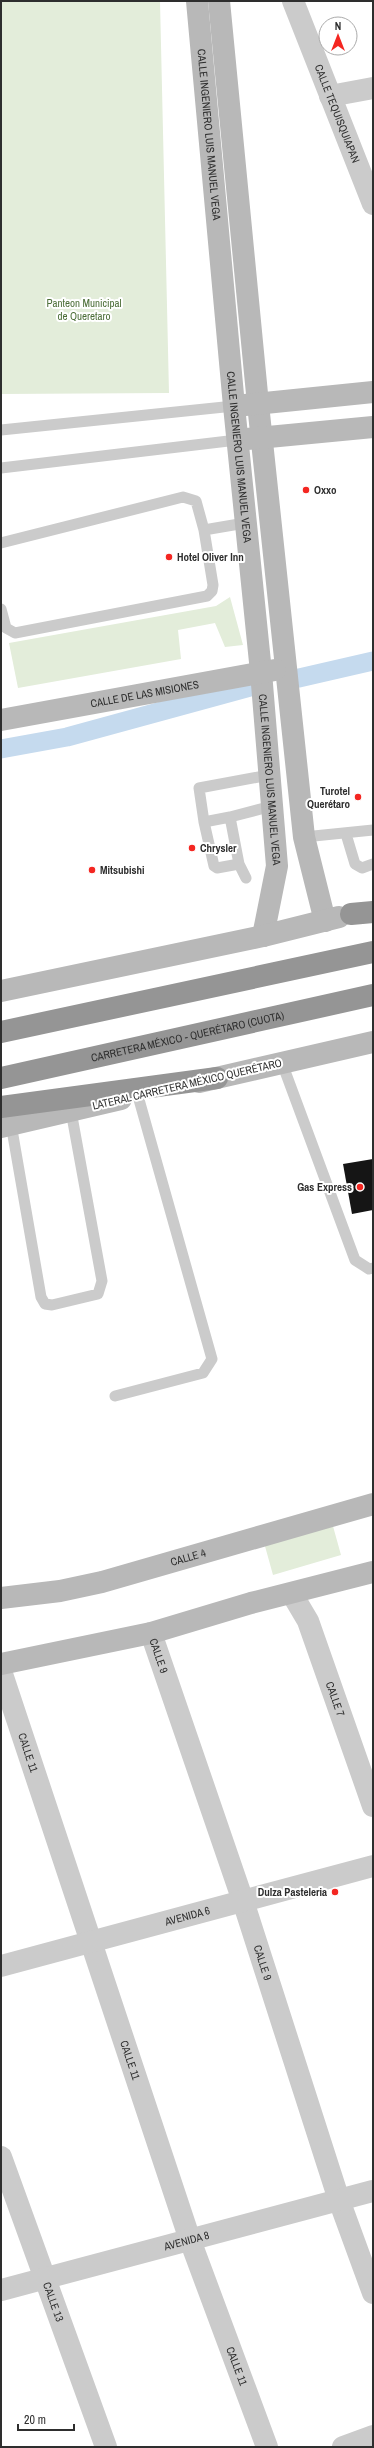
<svg xmlns="http://www.w3.org/2000/svg" width="374" height="2448" font-family="'Archivo Narrow',sans-serif">
<style>
.green{fill:#e3edda}
.lines{fill:none;stroke-linecap:round;stroke-linejoin:round}
.canal{stroke:#c5daee;stroke-width:19}
.building{fill:#151515}
.lane{stroke:#cbcbcb;stroke-width:11}
.street{stroke:#cbcbcb;stroke-width:22}
.secondary{stroke:#b8b8b8;stroke-width:22}
.highway{stroke:#959595;stroke-width:22}
.poi-dot{fill:#f42621;stroke:#fff;stroke-width:1.5}
.labels{text-anchor:middle;stroke-width:4;stroke-linejoin:round;paint-order:stroke}
.street-label{font-size:11px;fill:#2e2e2e;stroke:#fff}
.park-label{font-size:11px;fill:#4c6e38;stroke:#fff}
.poi-label{font-size:11px;font-weight:bold;fill:#2e2e2e;stroke:#fff;text-anchor:start}
</style>
<rect width="100%" height="100%" fill="#fff"/>
<path class="green" d="M1 1H160L169 393 1 394Z
M230 597 243 645 225 647 215 623 178 630 181 659 18 688 9 643 216 606Z
M331 1519 341 1555 273 1575 263 1539Z"/>
<g class="lines">
<path class="canal" d="M299 678 373 661
M1 749 67 737 250 687"/>
</g>
<path class="building" d="M373 1159V1210L352 1214 343 1164Z"/>
<g class="lines">
<path class="lane" d="M1 430 234 406
M1 468 237 440
M204 530 245 523
M1 543 183 497 196 501 204 530 213 585 212 591 207 596 15 633 6 628 1 609
M230 817 204 822 199 788 269 775
M204 822 214 866 217 868 239 864
M346 834 355 864 362 868 373 864
M304 837 373 830
M246 878 239 864 230 817 272 806
M282 1063 355 1260 369 1269 373 1268
M11 1124 41 1297 45 1304 52 1305 98 1294 102 1281 71 1111
M115 1396 203 1373 212 1359 138 1096"/>
<g class="street">
<path id="s1" d="M293 1 373 204"/>
<path d="M330 96 373 88"/>
<path id="s2" d="M292 1594 308 1621 373 1806"/>
<path id="s3" d="M151 1633 243 1901 339 2200 373 2293"/>
<path id="s4" d="M1 1671 190 2240 267 2447"/>
<path id="s5" d="M1 1966 373 1866"/>
<path id="s6" d="M1 2157 106 2447"/>
<path id="s7" d="M1 2290 373 2191"/>
<path d="M343 2447 373 2436"/>
</g>
<g class="secondary">
<path id="s8" d="M197 1 234 406 261 672 277 866 263 936"/>
<path d="M219 1 258 404 304 837 325 921"/>
<path d="M245 405 373 392"/>
<path d="M247 439 373 427"/>
<path id="s9" d="M1 720 275 670"/>
<path d="M1 991 263 936 339 917"/>
<path d="M199 1082 373 1042"/>
<path d="M1 1127 121 1099"/>
<path id="s10" d="M1 1598 60 1591 102 1582 373 1504"/>
<path d="M1 1664 151 1633 251 1603 373 1572"/>
</g>
<g class="highway">
<path d="M351 914 373 912"/>
<path d="M1 1032 373 952"/>
<path id="s11" d="M1 1078 373 995"/>
<path d="M1 1107 217 1078"/>
</g>
</g>
<g class="poi-dot">
<circle cx="306" cy="490" r="4"/>
<circle cx="169" cy="557" r="4"/>
<circle cx="358" cy="797" r="4"/>
<circle cx="192" cy="848" r="4"/>
<circle cx="92" cy="870" r="4"/>
<circle cx="360" cy="1187" r="4"/>
<circle cx="335" cy="1892" r="4"/>
</g>
<g class="labels">
<g class="street-label">
<text dy="4" stroke="none"><textPath href="#s1" startOffset="121">CALLE TEQUISQUIAPAN</textPath></text>
<text dy="4" stroke="none"><textPath href="#s8" startOffset="134">CALLE INGENIERO LUIS MANUEL VEGA</textPath></text>
<text dy="4" stroke="none"><textPath href="#s8" startOffset="458">CALLE INGENIERO LUIS MANUEL VEGA</textPath></text>
<text dy="4" stroke="none"><textPath href="#s9" startOffset="146">CALLE DE LAS MISIONES</textPath></text>
<text dy="4" stroke="none"><textPath href="#s8" startOffset="782">CALLE INGENIERO LUIS MANUEL VEGA</textPath></text>
<text dy="4" stroke="none"><textPath href="#s11" startOffset="191">CARRETERA MÉXICO - QUERÉTARO (CUOTA)</textPath></text>
<text transform="translate(187 1084) rotate(-13)" y="4">LATERAL CARRETERA MÉXICO QUERÉTARO</text>
<text dy="4" stroke="none"><textPath href="#s10" startOffset="192">CALLE 4</textPath></text>
<text dy="4" stroke="none"><textPath href="#s3" startOffset="24">CALLE 9</textPath></text>
<text dy="4" stroke="none"><textPath href="#s2" startOffset="114">CALLE 7</textPath></text>
<text dy="4" stroke="none"><textPath href="#s4" startOffset="86">CALLE 11</textPath></text>
<text dy="4" stroke="none"><textPath href="#s5" startOffset="193">AVENIDA 6</textPath></text>
<text dy="4" stroke="none"><textPath href="#s3" startOffset="348">CALLE 9</textPath></text>
<text dy="4" stroke="none"><textPath href="#s4" startOffset="410">CALLE 11</textPath></text>
<text dy="4" stroke="none"><textPath href="#s7" startOffset="192">AVENIDA 8</textPath></text>
<text dy="4" stroke="none"><textPath href="#s6" startOffset="154">CALLE 13</textPath></text>
<text dy="4" stroke="none"><textPath href="#s4" startOffset="734">CALLE 11</textPath></text>
</g>
<g class="park-label">
<text x="84" y="307">Panteon Municipal<tspan x="84" dy="13">de Queretaro</tspan></text>
</g>
<g class="poi-label">
<text x="314" y="494">Oxxo</text>
<text x="177" y="561">Hotel Oliver Inn</text>
<text x="350" y="795" text-anchor="end">Turotel<tspan x="350" dy="13">Querétaro</tspan></text>
<text x="200" y="852">Chrysler</text>
<text x="100" y="874">Mitsubishi</text>
<text x="352" y="1191" text-anchor="end">Gas Express</text>
<text x="327" y="1896" text-anchor="end">Dulza Pasteleria</text>
</g>
</g>
<rect width="374" height="2448" fill="none" stroke="#2e2e2e" stroke-width="4"/>
<g transform="translate(338 36)"><circle r="19" fill="#ffffff" stroke="#ababab"/>
<path d="M0-3L7 15L0 10L-7 15Z" fill="#f42621"/>
<text y="-6" font-size="11" font-weight="bold" text-anchor="middle" fill="#2e2e2e">N</text>
</g>
<path d="M18 2424v6h56v-6" fill="none" stroke="#2e2e2e" stroke-width="2"/>
<text x="24" y="2424" font-size="12" fill="#2e2e2e" stroke="#ffffff" stroke-width="3" paint-order="stroke">20 m</text>
</svg>
